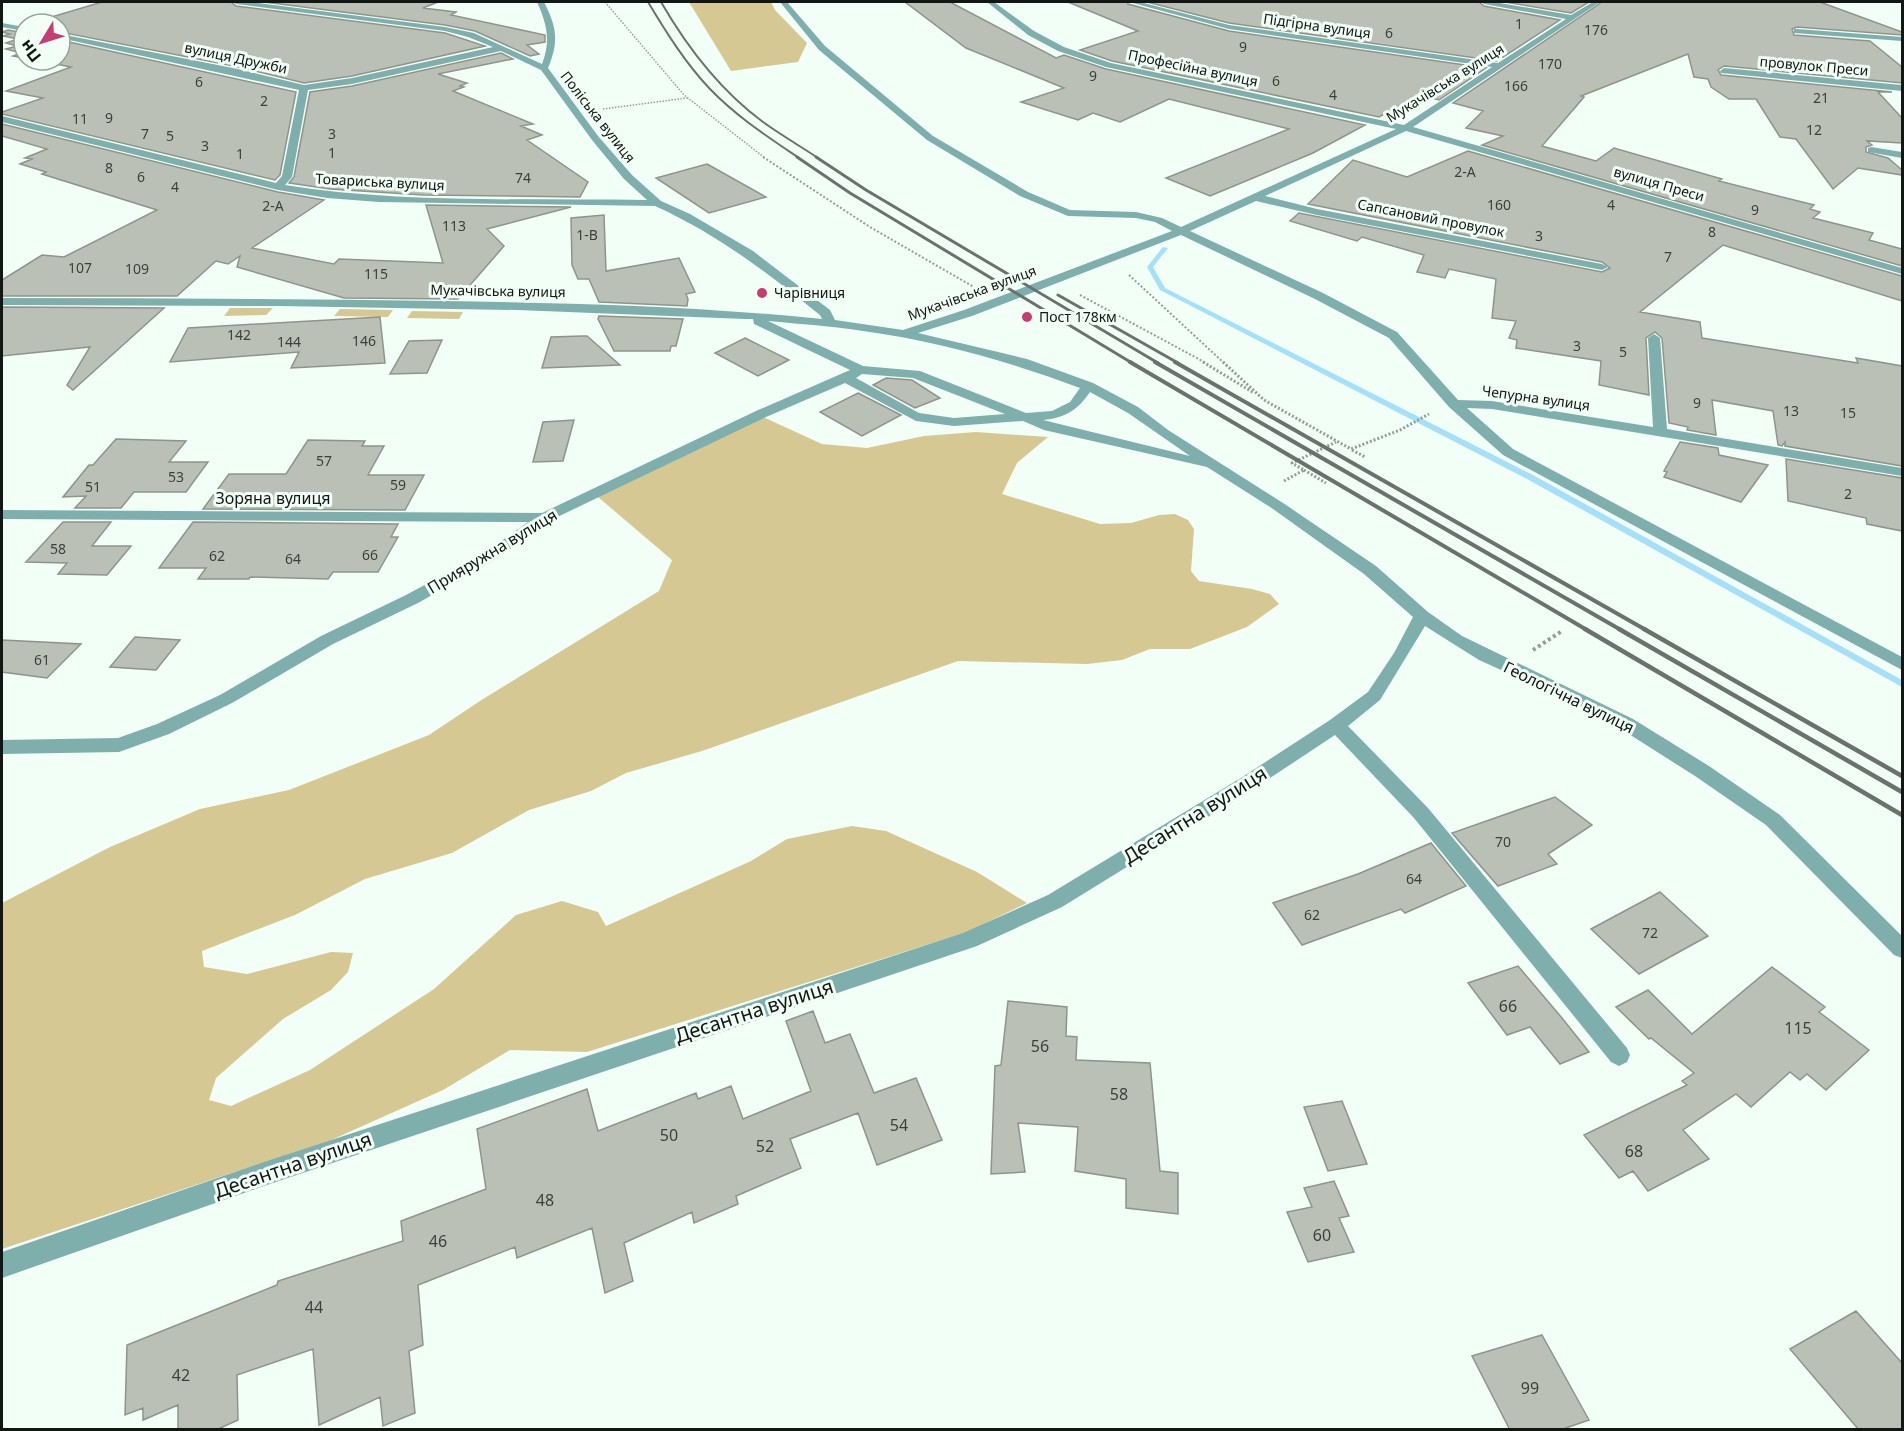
<svg xmlns="http://www.w3.org/2000/svg" width="1904" height="1431" font-family="'Noto Sans',sans-serif">
<style>
.green{fill:#d5c892}
.lines{fill:none;stroke-linecap:round;stroke-linejoin:round}
.stream{fill:#a6e0f8;fill-rule:evenodd}
.building{fill:#bac0b5;stroke:#8f948a;stroke-width:1.5}
.path-far3{stroke:#949e98;stroke-width:1.5;stroke-dasharray:1.5 1.5;stroke-linecap:butt}
.path-far2{stroke:#949e98;stroke-width:2;stroke-dasharray:2 2;stroke-linecap:butt}
.path-far1{stroke:#949e98;stroke-width:3;stroke-dasharray:2 2;stroke-linecap:butt}
.path{stroke:#949e98;stroke-width:4;stroke-dasharray:3 3;stroke-linecap:butt}
.minor{fill:#7fafad;fill-rule:evenodd}
.rail-far3{stroke:#6a726e;stroke-width:2}
.rail-far2{stroke:#6a726e;stroke-width:3}
.rail-far1{stroke:#6a726e;stroke-width:4}
.rail{stroke:#6a726e;stroke-width:4.5}
.poi-dot{fill:#c73c73;stroke:#f2fff7;stroke-width:2}
.labels{text-anchor:middle;stroke-width:6;stroke-linejoin:round;paint-order:stroke}
.number-label{font-size:14px;fill:#3c403c}
.far-street-label{font-size:14px;fill:#121614;stroke:#f2fff7}
.far-poi-label{font-size:14px;fill:#121614;stroke:#f2fff7;text-anchor:start}
.street-label{font-size:16px;fill:#121614;stroke:#f2fff7}
.near-number-label{font-size:16px;fill:#3c403c}
.near-street-label{font-size:20px;fill:#121614;stroke:#f2fff7}
</style>
<rect width="100%" height="100%" fill="#f2fff7"/>
<path class="green" d="M689 2H771L775 10 807 43 798 62 731 71Z
M230 308H273L266 315 224 316Z
M340 309 393 310 388 317 334 316Z
M412 311 463 312 459 319 407 318Z
M763 417 822 444 867 448 924 436 976 432 1048 437 1017 463 1002 494 1100 524 1131 523 1159 515 1175 514 1188 520 1194 529 1191 571 1199 581 1252 589 1270 594 1279 604 1247 627 1190 649H1150L1122 660 1087 664 958 661 702 751 626 773 591 791 529 810 452 853 365 879 295 915 202 951 204 967 247 974 331 952 353 953 348 972 331 990 283 1019 216 1078 209 1100 231 1106 310 1070 434 989 516 915 562 901 598 912 606 926 751 861 787 839 852 826 886 831 977 872 1027 903 967 932 587 1052 510 1050 443 1090 329 1141 2 1249V903L110 847 200 809 289 790 429 735 483 699 659 591 672 560 598 497Z"/>
<g class="lines">
<path class="stream" d="M1163 247 1168 248 1153 267 1165 288 1533 475 1902 680V687L1527 479 1160 290 1147 267Z"/>
</g>
<path class="building" d="M102 2H231L236 6 445 33 485 46 352 76 304 83 239 67 60 32V24H28Z
M264 2H438L423 8 456 12 451 15 545 35V42L527 45 539 54 530 56 475 31 445 25Z
M905 2H950L1056 58 1064 55 1106 69 1365 125 1313 153 1210 196 1166 178 1289 129 1169 99 1120 122 1093 113 1078 120 1021 102 1064 88 966 48Z
M1068 2H1127L1128 4 1229 31 1486 68 1439 100 1421 95 1379 117 1112 61 1080 50 1138 31Z
M1147 2H1479L1484 6 1560 20 1497 61 1229 23Z
M1505 2H1589L1571 13Z
M1602 2H1820L1902 32V35L1797 27 1792 29 1794 35 1870 41 1902 67V83L1724 66 1718 70 1721 75 1892 92H1878L1902 118V143L1867 141 1872 145 1866 147V152L1888 158 1902 170V175L1858 168 1833 189 1796 139 1780 137 1756 99H1729L1711 87 1708 79 1694 77 1688 54 1581 96 1584 97 1542 146 1596 161 1614 148 1722 179 1719 181 1814 205 1810 209 1820 212 1813 218 1873 233 1869 240 1902 249V266L1482 145 1503 136 1466 128 1483 111 1453 103Z
M8 30 24 33V58L13 56 21 53 6 49 17 46 6 43 18 39 3 36 10 34 2 32Z
M60 40 296 92 280 175 275 180 2 114V112L43 98 6 91 71 67 35 60H60Z
M501 53 513 59 438 74 467 83 460 86 464 87 453 91 533 124 521 126 542 135 527 140 588 182 580 197 423 195 330 189 289 183 294 177 310 92 352 86Z
M2 124 278 192 324 200 252 248 334 264 339 259 443 263 426 205 571 207 487 229 504 246 458 299 344 298 237 267 240 256 228 264 216 261 177 296H2V280L42 255 64 257 157 210 42 174 46 172 20 164 32 159 25 158 47 149 2 136Z
M1468 151 1902 276V301L1723 245 1640 312 1700 322 1702 338 1858 363 1856 358 1902 366V466L1785 446V442L1782 446 1778 445 1773 411 1712 400 1716 435 1687 430 1688 427 1669 423 1662 338 1655 332 1646 338 1649 395 1599 385 1601 361 1516 348 1517 340 1509 338 1516 321 1492 318 1496 279 1449 269 1445 278 1417 272 1424 255 1362 237 1357 241 1290 221 1299 213 1602 272 1610 268 1602 262 1308 204 1353 160 1407 177Z
M707 164 766 197 709 213 656 178Z
M604 215 606 271 679 258 695 292 686 294 688 299 687 306 599 302 589 279H578L572 265 571 218Z
M2 307 164 308 73 390 67 385 90 347 2 356Z
M599 316 683 319 676 346H671L670 351H614L598 319Z
M380 317 385 363 291 368 299 352 170 362 188 328Z
M582 336H587L620 365 542 368 551 337Z
M745 338 789 360 758 376 715 353Z
M442 340 427 373 390 374 409 341Z
M886 378 912 380 940 398 915 408 873 385Z
M858 393 901 415 862 436 820 412Z
M574 420 563 461 533 462 543 422Z
M116 439 186 441 169 462H208L186 492H134L121 508H75L86 496 63 497 89 465H93Z
M308 440 365 441 362 446H384L368 475H424L405 510 203 509 229 474H286Z
M1680 442 1718 448 1719 455 1768 465 1741 502 1664 477 1667 472 1664 471Z
M1786 459 1902 478V531L1867 524 1866 518 1788 501Z
M63 522H111L92 546H131L107 575 58 574 67 563 26 562Z
M193 522 398 524 391 537H398L378 572H333L328 579 250 577 249 579H198L206 568H159Z
M135 637 180 640 156 670 110 667Z
M2 640 81 644 47 678 2 672Z
M1555 797 1592 825 1548 854 1557 864 1498 886 1452 833Z
M1431 843 1466 886 1405 913 1401 909 1302 945 1273 903 1358 874Z
M1660 892 1708 936 1639 974 1591 929Z
M1518 966 1562 1018 1589 1052 1560 1064 1530 1027 1507 1035 1468 983Z
M1772 967 1825 1007 1819 1012 1869 1050 1826 1090 1807 1074 1800 1080 1790 1072 1751 1107 1736 1094 1683 1130 1709 1159 1648 1191 1633 1171 1619 1178 1584 1135 1687 1085 1682 1081 1694 1073 1651 1038 1649 1039 1616 1007 1648 990 1692 1034Z
M1008 1001 1067 1007 1066 1036 1077 1037 1076 1060 1150 1063 1160 1171 1178 1173V1214L1126 1208V1179L1075 1171 1078 1127 1018 1123 1025 1172 991 1174 995 1066 1001 1065Z
M813 1011 825 1043 850 1034 874 1093 916 1078 942 1140 877 1165 858 1113 790 1139 801 1168 736 1196 738 1204 694 1223 692 1212 624 1243 633 1281 605 1293 592 1228 517 1258 515 1247 418 1285 423 1345 409 1351 415 1413 383 1426 380 1397 319 1425 313 1349 237 1375 238 1420 216 1430H178V1405L143 1420V1408L125 1415 127 1345 277 1285 278 1281 403 1241 401 1221 486 1189 477 1129 587 1089 598 1131 696 1093 698 1099 731 1086 743 1119 811 1091 786 1021Z
M1342 1101 1367 1164 1328 1171 1304 1107Z
M1334 1181 1349 1216 1339 1218 1354 1252 1308 1262 1287 1212 1312 1207 1304 1188Z
M1856 1311 1902 1363V1430H1859L1790 1349Z
M1542 1335 1589 1420 1560 1430H1510L1472 1356Z"/>
<g class="lines">
<path class="path-far3" d="M605 2 684 95 765 158
M603 109 687 98"/>
<path class="path-far2" d="M763 157 870 227 974 287
M1129 275 1224 363
M1080 295 1206 363"/>
<path class="path-far1" d="M1203 362 1254 393
M1223 362 1264 400 1351 449 1400 430 1429 414
M1352 450 1365 457
M1304 470 1326 483
M1284 481 1304 470 1292 463 1336 442"/>
<path class="path" d="M1533 650 1562 631"/>
<path class="minor" d="M233 2H250L445 27 474 33 542 64C551 41 547 24 537 2H544C557 27 559 42 548 68L598 136 632 175 661 201 690 214 753 251 830 310 835 320 903 330 964 310 1172 231 1155 222 1136 218 1068 216 1020 196 927 140 819 50 780 2H787L825 46 933 136 1028 192 1070 210 1136 212 1162 218 1181 227 1396 129 1106 67 1058 51 1028 35 987 2H994L1034 31 1064 47 1111 63 1404 125 1492 67 1229 29 1129 2H1140L1229 25 1498 63 1566 19 1484 4 1481 2H1494L1571 15 1593 2H1600L1413 127 1902 268V274L1406 131 1265 196 1317 209 1602 264 1608 267 1602 270 1317 215 1256 201 1190 231 1323 293 1397 332 1458 400 1492 401 1653 427 1648 338 1654 334 1660 338 1667 429 1902 468V476L1492 409 1467 408 1513 449 1902 657V670L1503 455 1449 407 1389 338 1315 299 1181 235 972 316 918 333 1027 359 1093 383 1138 407 1168 430 1283 503 1376 566 1428 612 1462 636 1633 719 1709 766 1780 815 1902 936V958L1894 955 1766 825 1695 776 1621 729 1576 704 1479 660 1425 626 1380 700 1348 726 1428 808 1627 1048 1630 1055 1627 1062 1619 1066 1611 1062 1414 818 1335 735 1258 786 1062 907 977 946 264 1186 2 1278V1252L264 1162 963 933 1048 895 1244 776 1330 720 1368 692 1394 653 1413 617 1364 574 1273 509 1207 467 1044 430 1023 421 954 426 916 421 845 383 766 417 549 521 496 559 418 603 333 644 232 703 169 734 119 752 2 754V740L118 738 157 724 220 695 321 636 406 595 484 553 528 522 2 519V510L542 513 756 411 850 370 754 324 753 319H745L517 310 280 306 2 305V298C149 298 295 299 442 301 568 303 696 306 822 319L820 315C766 272 719 235 655 206L379 202 327 198 278 190 2 122V116L276 183 282 176 299 90 60 38V34L238 69 304 85 352 78 493 47 468 37 445 31 236 4ZM501 51 541 70 592 140 624 179 647 200C529 198 402 204 285 185L292 177 308 90 352 84ZM768 321C800 324 832 326 863 331 938 341 1010 362 1080 388L1070 402 1052 411 1026 413 920 371 863 366ZM862 374 913 378 1005 414 954 418 919 413 856 378ZM1090 392 1128 413 1190 456 1043 420C1065 418 1078 410 1090 392Z
M2 23 24 27V31L2 27Z
M1797 29 1902 37V41L1794 33V29Z
M1724 68 1902 85V91L1721 73 1720 71Z
M1871 147 1902 152V158L1868 152V148Z"/>
<path class="rail-far3" d="M648 2C666 32 686 64 710 89 737 117 768 137 799 158
M661 2C687 47 721 91 763 122 781 135 800 146 818 158"/>
<path class="rail-far2" d="M797 157 850 193 1132 363
M816 157 866 190 1158 363
M1058 295 1178 363"/>
<path class="rail-far1" d="M1130 362 1587 630
M1155 362 1621 630
M1175 362 1646 630"/>
<path class="rail" d="M1585 629 1902 815
M1619 629 1902 792
M1644 629 1902 776"/>
</g>
<g class="poi-dot">
<circle cx="762" cy="293" r="6"/>
<circle cx="1027" cy="317" r="6"/>
</g>
<g class="labels">
<g class="number-label">
<text x="1519" y="29">1</text>
<text x="1596" y="35">176</text>
<text x="1389" y="38">6</text>
<text x="1243" y="52">9</text>
<text x="1550" y="69">170</text>
<text x="1093" y="81">9</text>
<text x="1276" y="86">6</text>
<text x="199" y="87">6</text>
<text x="1516" y="91">166</text>
<text x="1333" y="100">4</text>
<text x="1821" y="103">21</text>
<text x="264" y="106">2</text>
<text x="109" y="123">9</text>
<text x="80" y="124">11</text>
<text x="1814" y="135">12</text>
<text x="145" y="139">7</text>
<text x="332" y="139">3</text>
<text x="170" y="141">5</text>
<text x="205" y="151">3</text>
<text x="332" y="158">1</text>
<text x="240" y="159">1</text>
<text x="109" y="173">8</text>
<text x="1465" y="177">2-А</text>
<text x="141" y="182">6</text>
<text x="523" y="183">74</text>
<text x="175" y="192">4</text>
<text x="1499" y="210">160</text>
<text x="1611" y="210">4</text>
<text x="273" y="211">2-А</text>
<text x="1755" y="215">9</text>
<text x="454" y="231">113</text>
<text x="1712" y="237">8</text>
<text x="587" y="240">1-В</text>
<text x="1539" y="241">3</text>
<text x="1668" y="262">7</text>
<text x="80" y="273">107</text>
<text x="137" y="274">109</text>
<text x="376" y="279">115</text>
<text x="239" y="340">142</text>
<text x="364" y="346">146</text>
<text x="289" y="347">144</text>
<text x="1577" y="351">3</text>
<text x="1623" y="357">5</text>
<text x="1697" y="408">9</text>
<text x="1791" y="416">13</text>
<text x="1848" y="418">15</text>
<text x="324" y="466">57</text>
<text x="176" y="482">53</text>
<text x="398" y="490">59</text>
<text x="93" y="492">51</text>
<text x="1848" y="499">2</text>
<text x="58" y="554">58</text>
<text x="370" y="560">66</text>
<text x="217" y="561">62</text>
<text x="293" y="564">64</text>
<text x="42" y="665">61</text>
<text x="1503" y="847">70</text>
<text x="1414" y="884">64</text>
<text x="1312" y="920">62</text>
<text x="1650" y="938">72</text>
</g>
<g class="far-street-label">
<text transform="translate(1317 26) rotate(8)" y="5">Підгірна вулиця</text>
<text transform="translate(236 58) rotate(12)" y="5">вулиця Дружби</text>
<text transform="translate(1814 66) rotate(5)" y="5">провулок Преси</text>
<text transform="translate(1193 68) rotate(12)" y="5">Професійна вулиця</text>
<text transform="translate(1445 83) rotate(-32)" y="5">Мукачівська вулиця</text>
<text transform="translate(598 117) rotate(52)" y="5">Поліська вулиця</text>
<text transform="translate(380 182) rotate(3)" y="5">Товариська вулиця</text>
<text transform="translate(1659 184) rotate(16)" y="5">вулиця Преси</text>
<text transform="translate(1431 218) rotate(11)" y="5">Сапсановий провулок</text>
<text transform="translate(498 291) rotate(1)" y="5">Мукачівська вулиця</text>
<text transform="translate(972 293) rotate(-20)" y="5">Мукачівська вулиця</text>
<text transform="translate(1536 398) rotate(8)" y="5">Чепурна вулиця</text>
</g>
<g class="far-poi-label">
<text x="774" y="298">Чарівниця</text>
<text x="1039" y="322">Пост 178км</text>
</g>
<g class="street-label">
<text x="273" y="504">Зоряна вулиця</text>
<text transform="translate(492 551) rotate(-31)" y="6">Прияружна вулиця</text>
<text transform="translate(1569 697) rotate(26)" y="6">Геологічна вулиця</text>
</g>
<g class="near-number-label">
<text x="1508" y="1012">66</text>
<text x="1798" y="1034">115</text>
<text x="1040" y="1052">56</text>
<text x="1119" y="1100">58</text>
<text x="899" y="1131">54</text>
<text x="669" y="1141">50</text>
<text x="765" y="1152">52</text>
<text x="1634" y="1157">68</text>
<text x="545" y="1206">48</text>
<text x="1322" y="1241">60</text>
<text x="438" y="1247">46</text>
<text x="314" y="1313">44</text>
<text x="181" y="1381">42</text>
<text x="1530" y="1394">99</text>
</g>
<g class="near-street-label">
<text transform="translate(1195 815) rotate(-32)" y="7">Десантна вулиця</text>
<text transform="translate(754 1011) rotate(-18)" y="7">Десантна вулиця</text>
<text transform="translate(293 1165) rotate(-19)" y="7">Десантна вулиця</text>
</g>
</g>
<rect width="1904" height="1431" fill="none" stroke="#121614" stroke-width="6"/>
<g transform="translate(42 42) rotate(232)"><circle r="28" fill="#f2fff7" stroke="#98a29c" stroke-width="1.5"/>
<path d="M0-4.5L10 22L0 15L-10 22Z" fill="#c73c73"/>
<text y="-9" font-size="16" font-weight="bold" text-anchor="middle" fill="#121614">Пн</text>
</g>
</svg>
